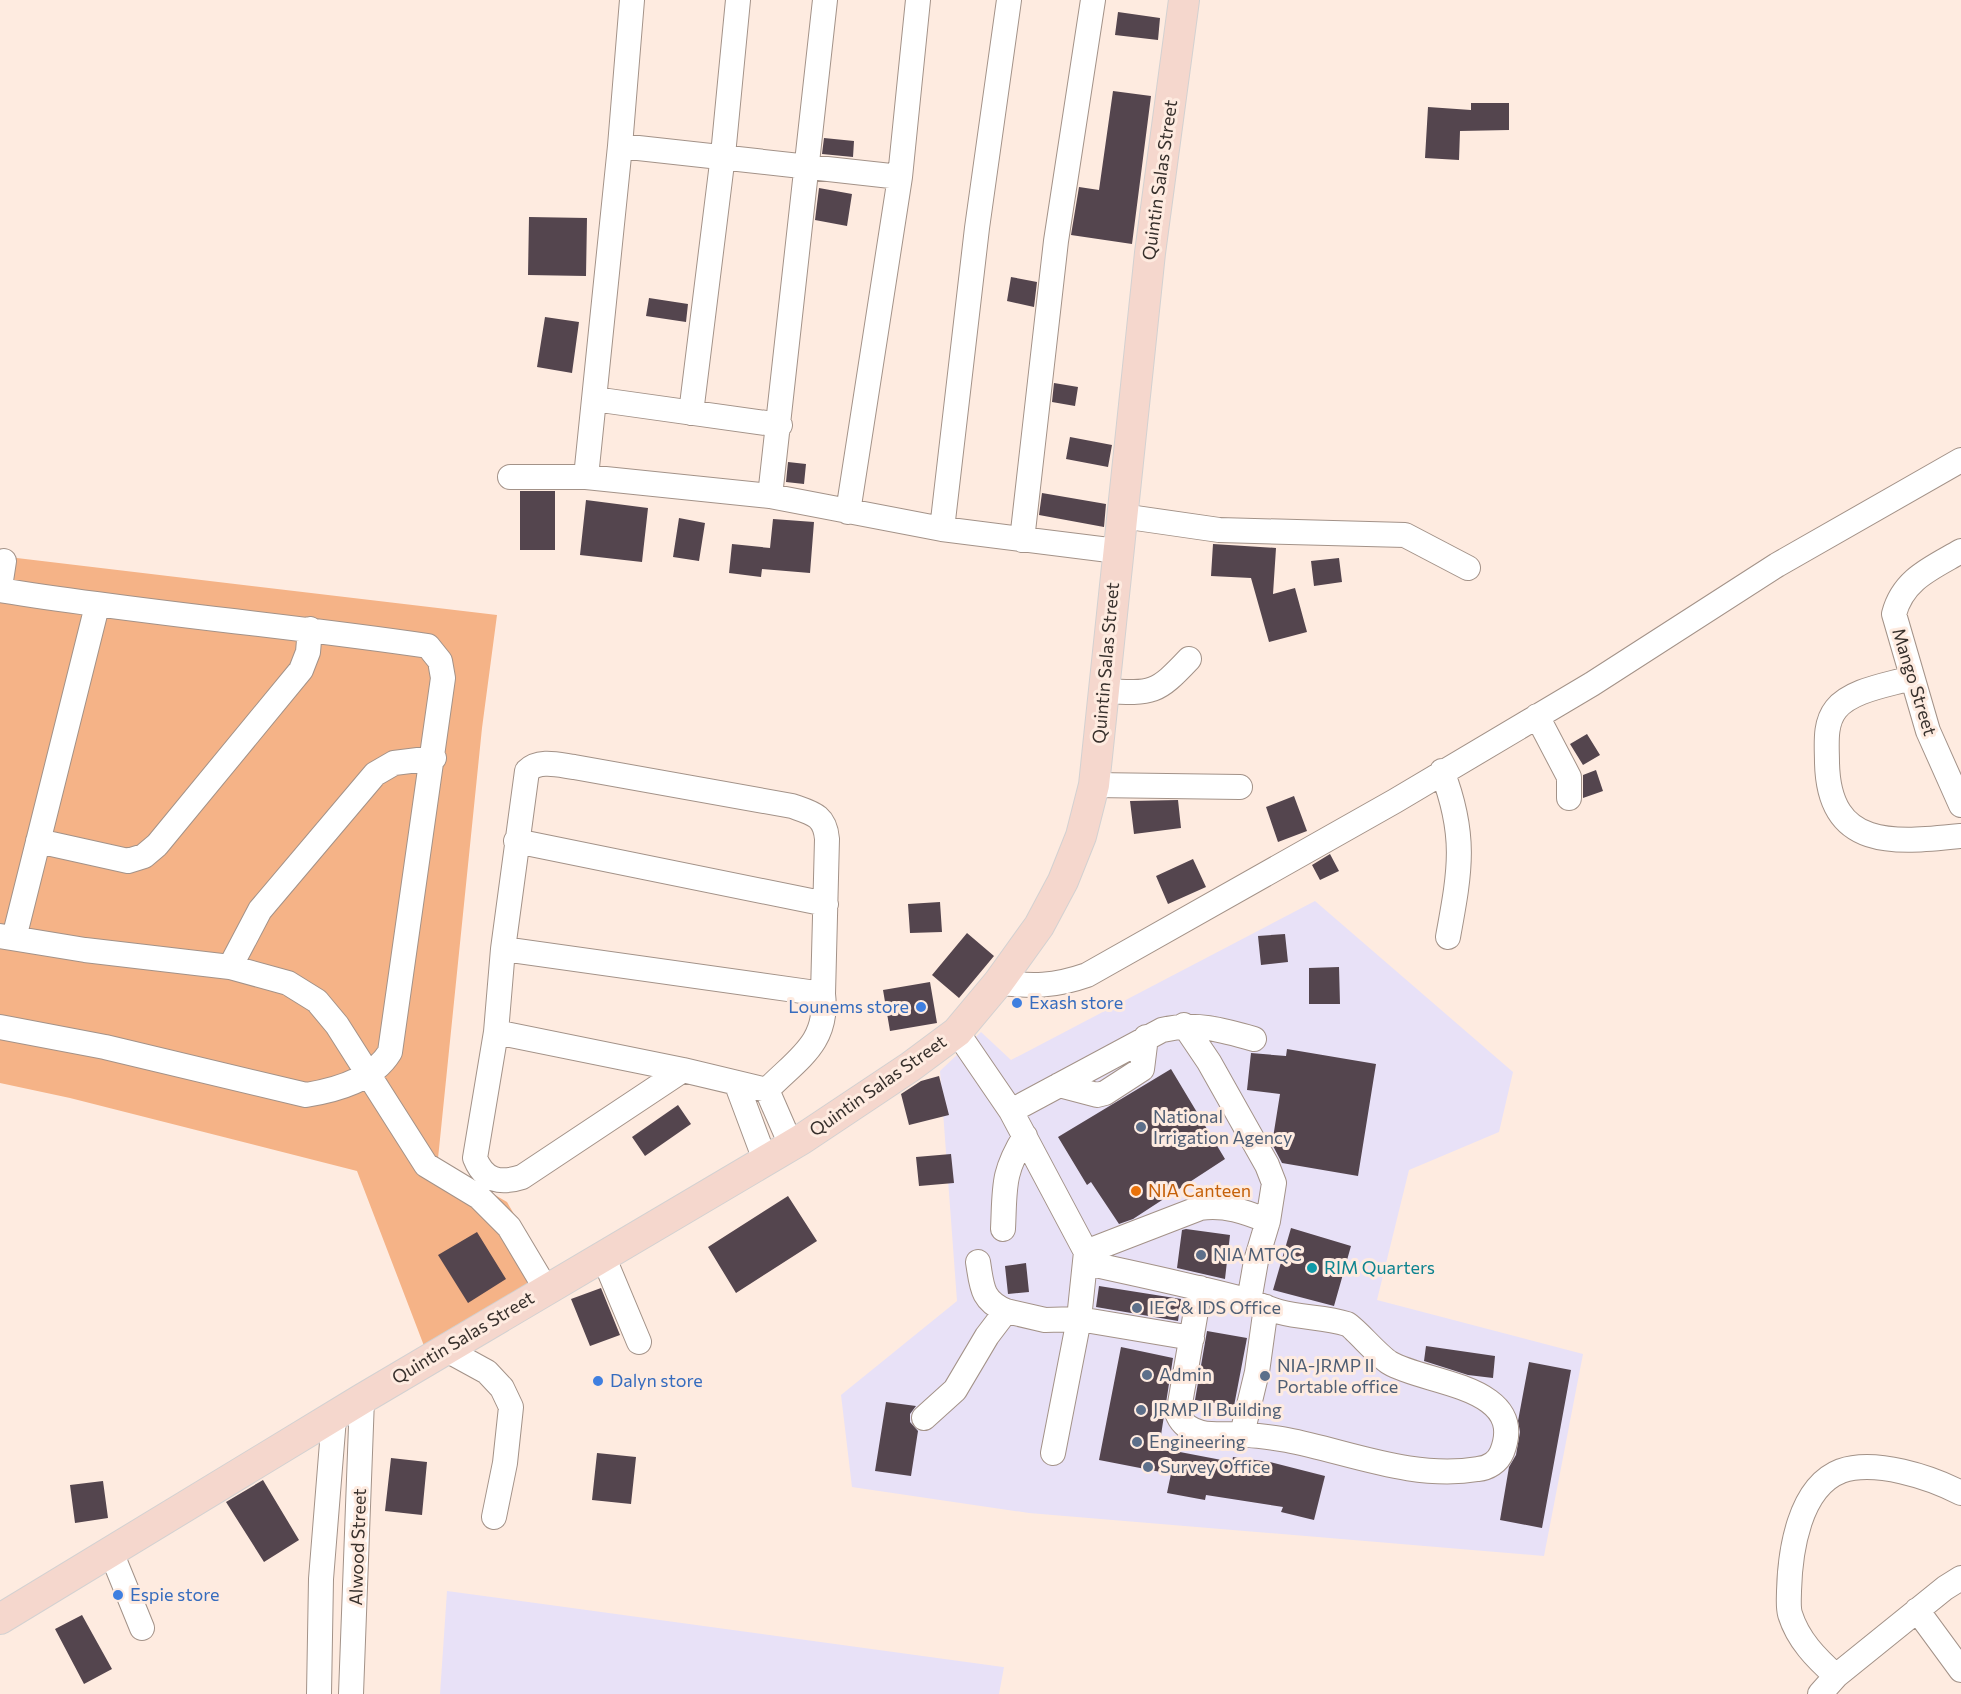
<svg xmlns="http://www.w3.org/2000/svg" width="1961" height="1694" font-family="Commissioner,sans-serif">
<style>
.commercial{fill:#e8e1f7}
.green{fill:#f5b387}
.building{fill:#54454e}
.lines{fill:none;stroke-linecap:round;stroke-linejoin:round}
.minor-casing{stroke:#a39288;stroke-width:26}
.major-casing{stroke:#d3d1d1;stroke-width:32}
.minor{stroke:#fff;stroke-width:24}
.major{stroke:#f5d7cd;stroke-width:30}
.shop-dot{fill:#3f7fe0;stroke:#feebe0;stroke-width:2}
.service-dot{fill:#5c6f8a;stroke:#feebe0;stroke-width:2}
.food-dot{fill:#e8710a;stroke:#feebe0;stroke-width:2}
.culture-dot{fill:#0f9aa8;stroke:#feebe0;stroke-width:2}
.labels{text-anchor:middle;stroke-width:6;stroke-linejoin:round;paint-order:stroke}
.street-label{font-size:18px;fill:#37302c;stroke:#feebe0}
.shop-label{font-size:18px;fill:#366cbe;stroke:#feebe0;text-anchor:start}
.service-label{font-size:18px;fill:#4e5e75;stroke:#feebe0;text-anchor:start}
.food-label{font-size:18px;fill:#c56008;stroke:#feebe0;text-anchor:start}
.culture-label{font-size:18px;fill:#0d838f;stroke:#feebe0;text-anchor:start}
</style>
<rect width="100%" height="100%" fill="#feebe0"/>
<path class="commercial" d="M1315 901 1513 1072 1499 1132 1409 1170 1377 1300 1583 1354 1544 1556 1029 1513 852 1487 841 1395 957 1301 940 1071 981 1032 1011 1060Z
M447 1591 1003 1667H1004L999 1694H440Z"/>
<path class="green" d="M0 556 497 615 482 728 436 1178 471 1181 507 1202 549 1275 426 1351 357 1171 70 1098 0 1083Z"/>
<path class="building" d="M1118 12 1160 18 1158 40 1115 35Z
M1113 91 1151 96 1132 244 1071 235 1079 187 1099 190Z
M1471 103H1509V130L1460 131 1459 160 1425 158 1428 107 1471 110Z
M824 138 854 141 853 157 822 154Z
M819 188 852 194 847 226 815 220Z
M529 217 587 218 586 276 528 275Z
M1011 277 1037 282 1034 307 1007 301Z
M649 298 688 304 686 322 646 316Z
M545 317 579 322 572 373 537 367Z
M1054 383 1078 387 1075 406 1052 402Z
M1070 437 1112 445 1108 467 1066 459Z
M788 462 806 464 804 484 786 482Z
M520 491H555V550H520Z
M1042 493 1106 504 1104 527 1039 515Z
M586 500 648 508 642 562 580 555Z
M679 518 705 523 699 561 673 557Z
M773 519 814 522 810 573 762 569 761 577 729 573 732 544 770 548Z
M1213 544 1276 548 1273 594 1295 588 1307 632 1269 642 1251 578 1211 576Z
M1339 558 1342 582 1314 586 1311 561Z
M1587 734 1600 755 1583 765 1570 744Z
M1596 770 1603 791 1583 798V775Z
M1294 796 1307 831 1278 842 1266 807Z
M1178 800 1181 828 1134 834 1130 801Z
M1330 854 1339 871 1320 880 1312 865Z
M1193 859 1206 887 1168 904 1156 876Z
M940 902 942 932 910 933 908 904Z
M967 933 994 956 959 998 932 975Z
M1285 934 1288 962 1261 965 1258 936Z
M1339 967 1340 1004H1309V968Z
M930 982 937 1023 890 1031 883 990Z
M1287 1049 1376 1064 1358 1176 1282 1163 1272 1144 1280 1094 1247 1090 1251 1053 1286 1056Z
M1171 1069 1225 1159 1133 1219 1119 1224 1091 1182 1087 1185 1058 1137Z
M939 1076 949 1115 909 1125 901 1094 921 1081Z
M678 1105 691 1124 645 1156 632 1137Z
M951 1154 954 1183 919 1186 916 1157Z
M788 1196 817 1241 736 1293 708 1247Z
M1291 1228 1351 1246 1334 1306 1273 1290Z
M1186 1229 1230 1235 1225 1279 1177 1268 1182 1230Z
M477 1232 506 1279 468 1303 438 1255Z
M1026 1263 1029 1292 1008 1294 1005 1266Z
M1099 1286 1181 1299 1178 1321 1096 1307Z
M601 1288 620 1335 590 1346 571 1299Z
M1207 1331 1247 1338 1234 1406 1195 1400Z
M1426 1346 1495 1356 1493 1378 1468 1375 1424 1361Z
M1121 1347 1173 1358 1159 1448 1232 1462 1233 1457 1270 1462 1325 1476 1314 1520 1281 1512 1283 1507 1206 1495 1205 1500 1167 1493 1171 1474 1099 1460Z
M1529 1362 1571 1370 1542 1528 1500 1520 1509 1467 1516 1455 1520 1432 1518 1421Z
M886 1402 916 1406 910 1414V1422L918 1431 911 1476 875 1471Z
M597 1453 636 1457 631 1504 592 1500Z
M391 1458 427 1462 422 1515 385 1511Z
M263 1480 299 1540 264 1562 226 1502Z
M103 1481 108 1518 75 1523 70 1485Z
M82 1615 112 1669 84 1684 55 1629Z"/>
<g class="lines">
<defs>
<path id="minor" d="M620 146 900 177
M594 399 780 425
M691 413 723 155 738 0
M510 477H586L770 496 942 529 1117 551
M586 477 620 146 632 0
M770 496 825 0
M848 512 900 177 918 0
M1122 516 1219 530 1405 535 1468 568
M942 529 977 228 1009 0
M1022 540 1056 241 1093 0
M1961 551C1932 568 1903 579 1894 614L1928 731 1961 805
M0 587 4 561
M0 590C142 613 286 625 428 646L440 661 443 678 390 1052C373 1080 337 1090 306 1095L105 1047 0 1027
M1911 678C1888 685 1851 690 1836 709 1824 724 1827 745 1827 763 1829 850 1894 843 1961 836
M1105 691C1153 694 1157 693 1189 659
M1537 716 1569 777V798
M1442 771C1467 836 1460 871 1448 937
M1094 785 1240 787
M38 841 128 861 144 856 157 845 301 670 308 652 310 629
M516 841 826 904
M0 936 85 950 230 967 288 983 317 1001 337 1025 426 1165 479 1197 509 1227 546 1289
M14 938 97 606
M230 967 260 910 375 774 394 763 434 758
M998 983C1033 986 1053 987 1087 975L1395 801 1592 684 1777 565 1961 460
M1184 1025 1209 1062 1267 1165 1274 1183 1268 1221
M496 1032 475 1158C484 1181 500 1184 522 1177L683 1070 767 1090C797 1059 829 1043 823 994L503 949
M957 1032 1011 1111 1086 1252 1079 1319 1053 1453
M683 1070 496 1032 503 949 527 771C539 759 559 765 574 767L792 806C812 813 825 815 827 839L823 994
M737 1085 765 1160
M1059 1085 1097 1095 1105 1093 1142 1069 1146 1037
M767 1090 791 1145
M1011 1111 1162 1030C1195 1022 1223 1030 1254 1039
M1003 1229C1005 1187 1002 1173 1025 1136
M1086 1252 1200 1208C1224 1204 1246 1212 1268 1221L1256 1261 1249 1301
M603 1256 639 1342
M978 1262C982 1286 981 1300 1006 1311
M1087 1263C1140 1275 1194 1286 1246 1300 1258 1304 1269 1309 1280 1312 1302 1318 1326 1317 1347 1324 1354 1327 1378 1356 1390 1363 1425 1384 1528 1385 1502 1452 1498 1462 1488 1468 1478 1469 1413 1480 1349 1452 1287 1440 1272 1437 1256 1436 1242 1434L1257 1372 1266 1307
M1200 1288 1178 1415C1189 1439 1220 1434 1242 1434
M445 1349 487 1372 502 1388 511 1407 505 1463 494 1517
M924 1418 955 1390 987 1336 1006 1311 1045 1320 1079 1319 1192 1338
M111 1552 142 1628
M1917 1610 1961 1670
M1836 1676C1816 1658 1798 1640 1790 1614 1788 1607 1789 1598 1789 1591 1790 1552 1799 1487 1841 1471 1875 1459 1930 1477 1961 1493
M319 1694 321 1579 334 1418
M351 1694 362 1399
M1820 1694 1836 1676 1945 1588 1961 1578"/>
<path id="major" d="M0 1619 362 1399 802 1139 910 1067 957 1032 998 983 1039 926 1063 881 1081 836 1094 785 1150 253 1184 0"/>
</defs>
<use href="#minor" class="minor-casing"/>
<use href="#major" class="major-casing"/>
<use href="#minor" class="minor"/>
<use href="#major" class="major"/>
</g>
<g class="shop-dot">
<circle cx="1017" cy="1003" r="6"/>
<circle cx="921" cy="1007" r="6"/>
<circle cx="598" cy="1381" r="6"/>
<circle cx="118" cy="1595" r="6"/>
</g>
<g class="service-dot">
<circle cx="1141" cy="1127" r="6"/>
<circle cx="1201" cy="1255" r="6"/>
<circle cx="1137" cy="1308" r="6"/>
<circle cx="1147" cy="1375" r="6"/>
<circle cx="1265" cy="1376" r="6"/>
<circle cx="1141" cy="1410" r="6"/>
<circle cx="1137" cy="1442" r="6"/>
<circle cx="1148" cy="1467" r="6"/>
</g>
<circle class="food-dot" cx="1136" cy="1191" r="6"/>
<circle class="culture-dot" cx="1312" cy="1268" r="6"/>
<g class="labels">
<g class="street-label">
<text transform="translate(1160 180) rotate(-82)" y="6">Quintin Salas Street</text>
<text transform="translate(1106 663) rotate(-85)" y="6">Quintin Salas Street</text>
<text transform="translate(1914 682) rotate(73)" y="6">Mango Street</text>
<text transform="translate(878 1086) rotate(-35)" y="6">Quintin Salas Street</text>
<text transform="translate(463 1338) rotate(-31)" y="6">Quintin Salas Street</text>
<text transform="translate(358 1547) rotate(-88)" y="6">Alwood Street</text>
</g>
<g class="shop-label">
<text x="1029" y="1009">Exash store</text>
<text x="909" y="1013" text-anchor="end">Lounems store</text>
<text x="610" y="1387">Dalyn store</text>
<text x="130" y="1601">Espie store</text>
</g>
<g class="service-label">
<text x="1153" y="1123">National<tspan x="1153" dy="21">Irrigation Agency</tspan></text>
<text x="1213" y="1261">NIA MTQC</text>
<text x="1149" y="1314">IEC &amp; IDS Office</text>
<text x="1277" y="1372">NIA-JRMP II<tspan x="1277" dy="21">Portable office</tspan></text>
<text x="1159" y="1381">Admin</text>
<text x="1153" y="1416">JRMP II Building</text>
<text x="1149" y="1448">Engineering</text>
<text x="1160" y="1473">Survey Office</text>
</g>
<g class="food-label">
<text x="1148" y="1197">NIA Canteen</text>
</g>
<g class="culture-label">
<text x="1324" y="1274">RIM Quarters</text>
</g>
</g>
</svg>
